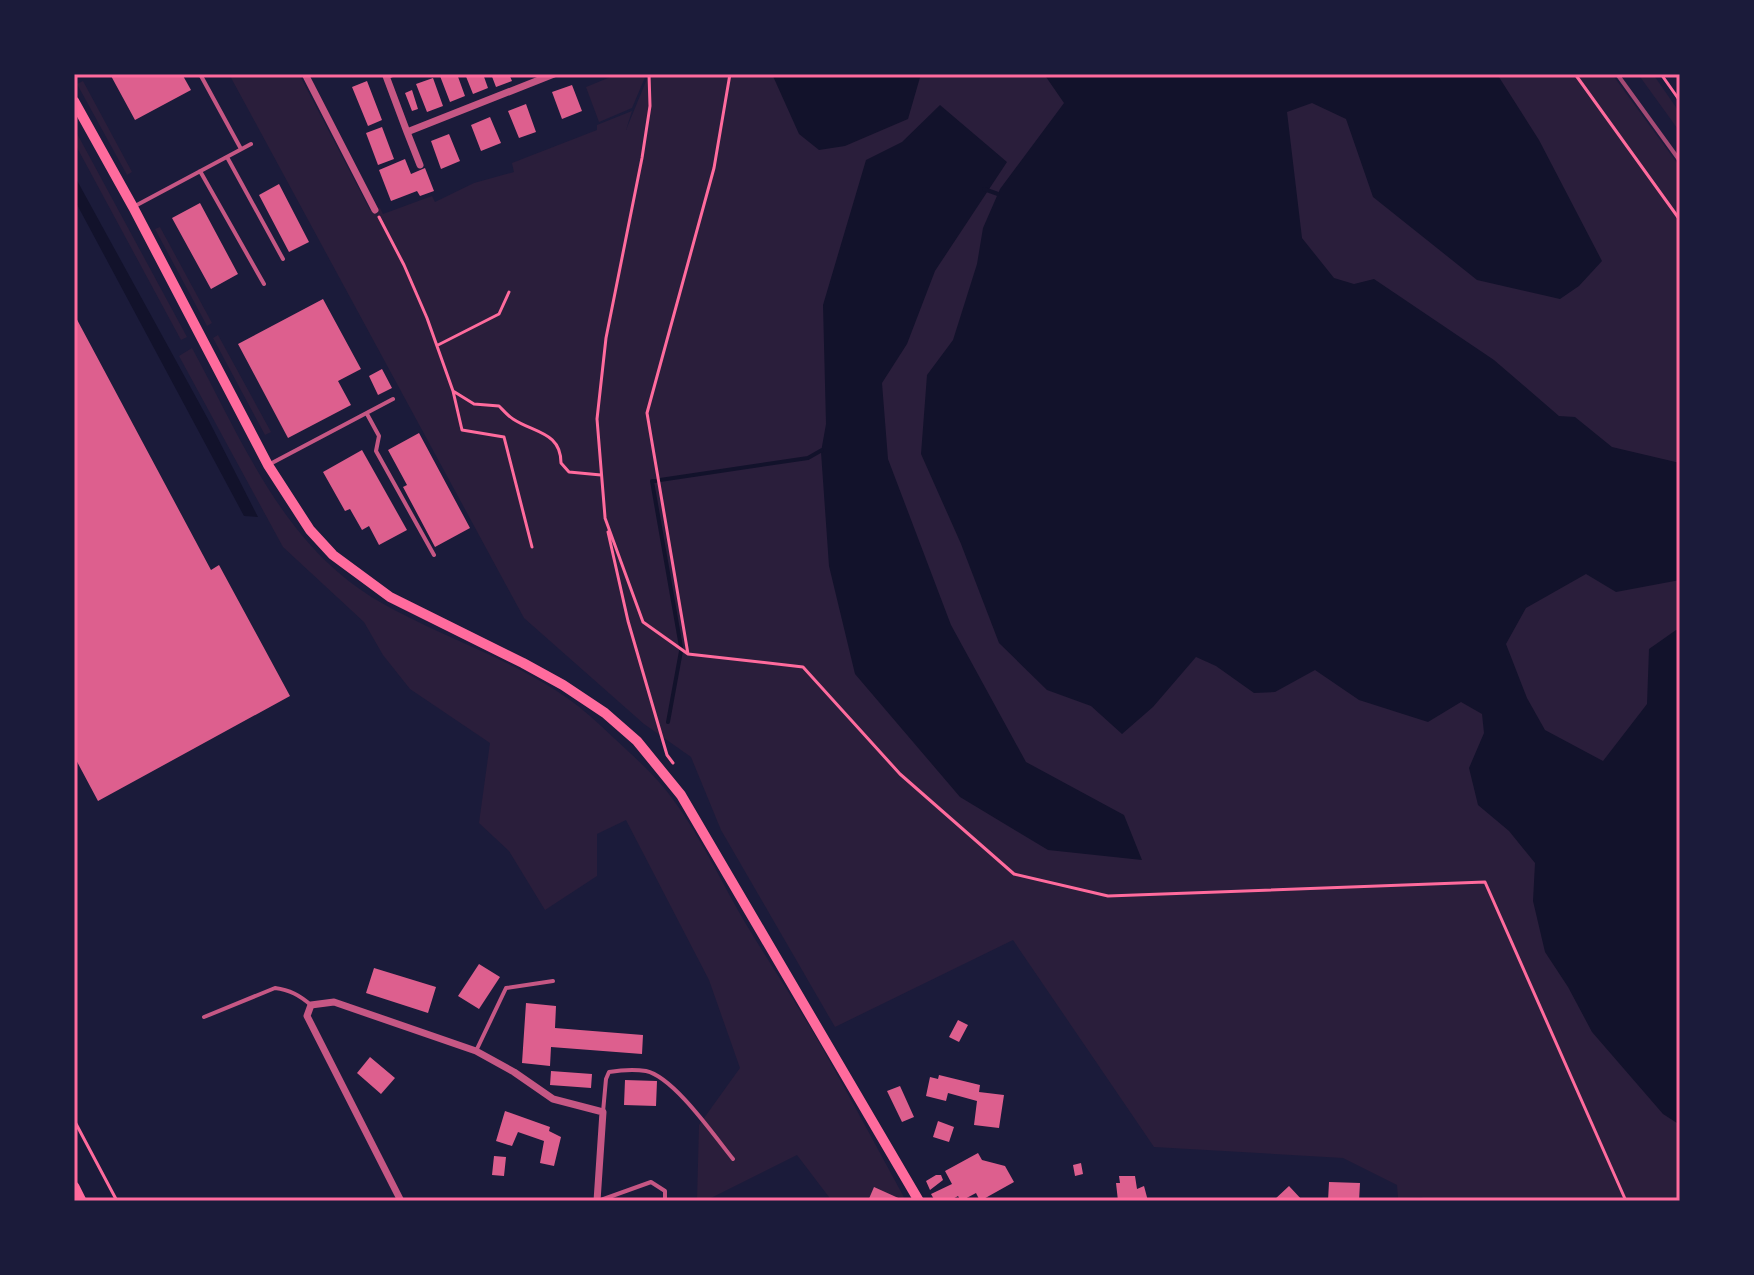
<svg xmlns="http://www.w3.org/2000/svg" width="1754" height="1275" font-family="Mulish,sans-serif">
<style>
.green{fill:#2a1e3b}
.water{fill:#12122b}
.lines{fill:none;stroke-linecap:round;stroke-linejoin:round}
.stream{stroke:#12122b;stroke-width:4}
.building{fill:#dd5f8e}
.path{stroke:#ff6b9d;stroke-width:3}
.service{stroke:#c65784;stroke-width:4}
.minor{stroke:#c65784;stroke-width:7}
.secondary{stroke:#ff6b9d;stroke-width:10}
.primary{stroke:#ff6b9d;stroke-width:11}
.rail{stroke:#a44b75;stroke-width:4}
.neatline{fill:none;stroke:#ff6b9d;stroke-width:3}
</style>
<rect width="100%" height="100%" fill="#1b1b3a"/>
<path class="green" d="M229 74H299L370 210 380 208 383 214 432 196 435 202 474 183 514 172 512 163 597 130V125L632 111 626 130 649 74H1612L1680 167V1201H1429L1421 1197 1398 1198 1397 1185 1343 1158 1154 1147 1013 940 835 1027 721 830 691 757 644 724 524 618Z
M618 74 646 75 632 108 599 122 586 87Z
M1638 74H1653L1680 113V132Z
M83 81 132 172 127 175 77 84Z
M74 128 187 337 181 340 74 142Z
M160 227 212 323 207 326 155 229Z
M218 335 271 432 265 435 213 338Z
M192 348C243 442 283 546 380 602 453 644 539 666 600 725 622 746 646 766 665 789 699 831 721 883 749 929 771 965 794 1000 816 1037 847 1091 876 1146 906 1201H832L797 1155 705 1201H697L699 1125 740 1068 709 980 626 820 597 834V876L545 910 509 851 479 823 490 743 410 689 383 655 364 622 283 547 179 356Z"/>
<path class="water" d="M772 74H921L908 119 845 146 819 150 799 134Z
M1044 74H1497L1539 140 1602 261 1579 286 1560 299 1477 280 1373 197 1346 119 1312 103 1287 112 1302 238 1334 278 1354 284 1374 279 1494 360 1559 416 1575 417 1612 447 1680 463V580L1616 592 1586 574 1526 608 1506 644 1527 698 1545 730 1603 761 1647 704 1649 649 1676 630H1680V1125L1663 1114 1592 1032 1568 987 1545 952 1533 901 1535 863 1509 831 1478 805 1469 768 1484 733 1482 714 1461 702 1428 722 1359 700 1315 670 1275 692 1254 693 1216 666 1196 657 1153 707 1122 734 1091 706 1047 690 999 643 961 544 921 454 927 375 953 340 977 264 983 228 1000 189 1064 103Z
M940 105 1007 162 935 271 907 344 882 383 888 459 951 625 1026 762 1124 815 1142 860 1048 850 960 797 855 674 829 566 821 452 826 424 823 305 866 160 902 142Z
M74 175 208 419 258 517 244 516 74 199Z"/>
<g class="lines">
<path class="stream" d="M984 189 998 194
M660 480 808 458 822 450
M656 481H652L681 647
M668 722 681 651"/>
</g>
<path class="building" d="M110 74H182L191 90 135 120Z
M444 74H457L465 96 450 102 440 76Z
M465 74H483L488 88 473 94Z
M491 74H509L512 81 496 87Z
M433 78 443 106 427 112 416 84Z
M367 81 382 120 368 126 352 87Z
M572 85 582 111 562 119 552 92Z
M412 90 418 109 412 111 405 93Z
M526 104 536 132 519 138 508 111Z
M490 117 501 143 481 151 471 125Z
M382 127 394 159 378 165 366 133Z
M449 134 460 161 441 169 431 141Z
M405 159 411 174 425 168 434 191 420 196 417 191 391 201 379 170Z
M279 184 309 242 289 252 259 195Z
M200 203 238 274 211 289 172 218Z
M323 299 361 369 338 381 351 405 288 438 238 344Z
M74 314 211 570 219 565 290 696 98 801 74 756Z
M382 369 392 388 378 395 369 376Z
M419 433 470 528 435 547 403 487 407 485 388 450Z
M362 450 407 530 379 545 369 526 362 530 350 509 345 511 323 472Z
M479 964 500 977 479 1009 458 996Z
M374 968 436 987 428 1013 366 993Z
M526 1003 556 1006 555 1028 643 1035 642 1054 551 1047 550 1066 522 1063Z
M958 1020 968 1025 959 1042 949 1037Z
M370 1057 395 1078 381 1094 357 1073Z
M551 1071 592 1074 591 1088 550 1085Z
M939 1075 980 1085 979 1092 1004 1095 999 1128 974 1125 977 1101 948 1093 946 1101 926 1096 930 1077 938 1079Z
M625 1080 657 1081 656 1106 624 1105Z
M900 1086 914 1117 902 1122 887 1091Z
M505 1111 550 1127 549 1131 561 1137 554 1166 540 1163 544 1141 518 1132 512 1146 496 1141Z
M938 1121 954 1127 949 1142 933 1137Z
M978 1153 982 1160 1005 1166 1014 1182 980 1201 976 1193 961 1201 958 1196 949 1201H935L931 1194 952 1184 945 1171Z
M494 1156 506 1157 504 1176 492 1175Z
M1081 1163 1083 1174 1075 1176 1073 1165Z
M936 1175H941L943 1180 930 1190 926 1181Z
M1119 1176H1135L1137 1189 1144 1186 1148 1201H1118L1116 1183H1120Z
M1329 1182 1360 1183 1359 1201H1328Z
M1289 1186 1303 1201H1273Z
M874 1187 905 1201H868Z"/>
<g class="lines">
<path class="path" d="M1575 74 1680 220
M1661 74 1680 101
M379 217 404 265 427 318 453 391 474 404 499 406C503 410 508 416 513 419 534 433 561 432 561 463L569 472 601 475
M438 345 499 314 509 292
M453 391 462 430 504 437 532 547
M605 517 597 419 606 338 642 158 650 106 649 74
M605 518 643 622 688 654 803 667 900 774 1014 874 1108 896 1485 882 1626 1201
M608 532 628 621 667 755 673 763
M688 654 647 413 714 168 730 74
M74 1120 117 1201"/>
<path class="service" d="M200 74 241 149
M227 157 283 259
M200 171 264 284
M135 206 251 144
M367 414 379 436 376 451 434 555
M270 464 393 399
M204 1017 275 988C290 990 299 995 311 1005
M476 1051 506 988 553 981
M603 1112 606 1079 609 1072C621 1070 634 1069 646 1071 674 1077 715 1137 733 1159
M598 1201 651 1182 665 1191V1201"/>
<path class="minor" d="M305 74 375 210
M391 74 386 76 407 132 554 74
M407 132 420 165
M401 1201 307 1016 311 1005 334 1002 476 1051 514 1072 553 1099 603 1112 597 1201"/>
<path class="secondary" d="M74 101 133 207 268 465 310 530 333 555 390 597 523 663 563 685 605 713 637 741 681 795 919 1201"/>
<path class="primary" d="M74 1187 81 1201"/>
<path class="rail" d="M1617 74 1680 161"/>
</g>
<rect width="1754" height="1275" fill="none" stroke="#1b1b3a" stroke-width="152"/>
<rect x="76" y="76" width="1602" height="1123" class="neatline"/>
</svg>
